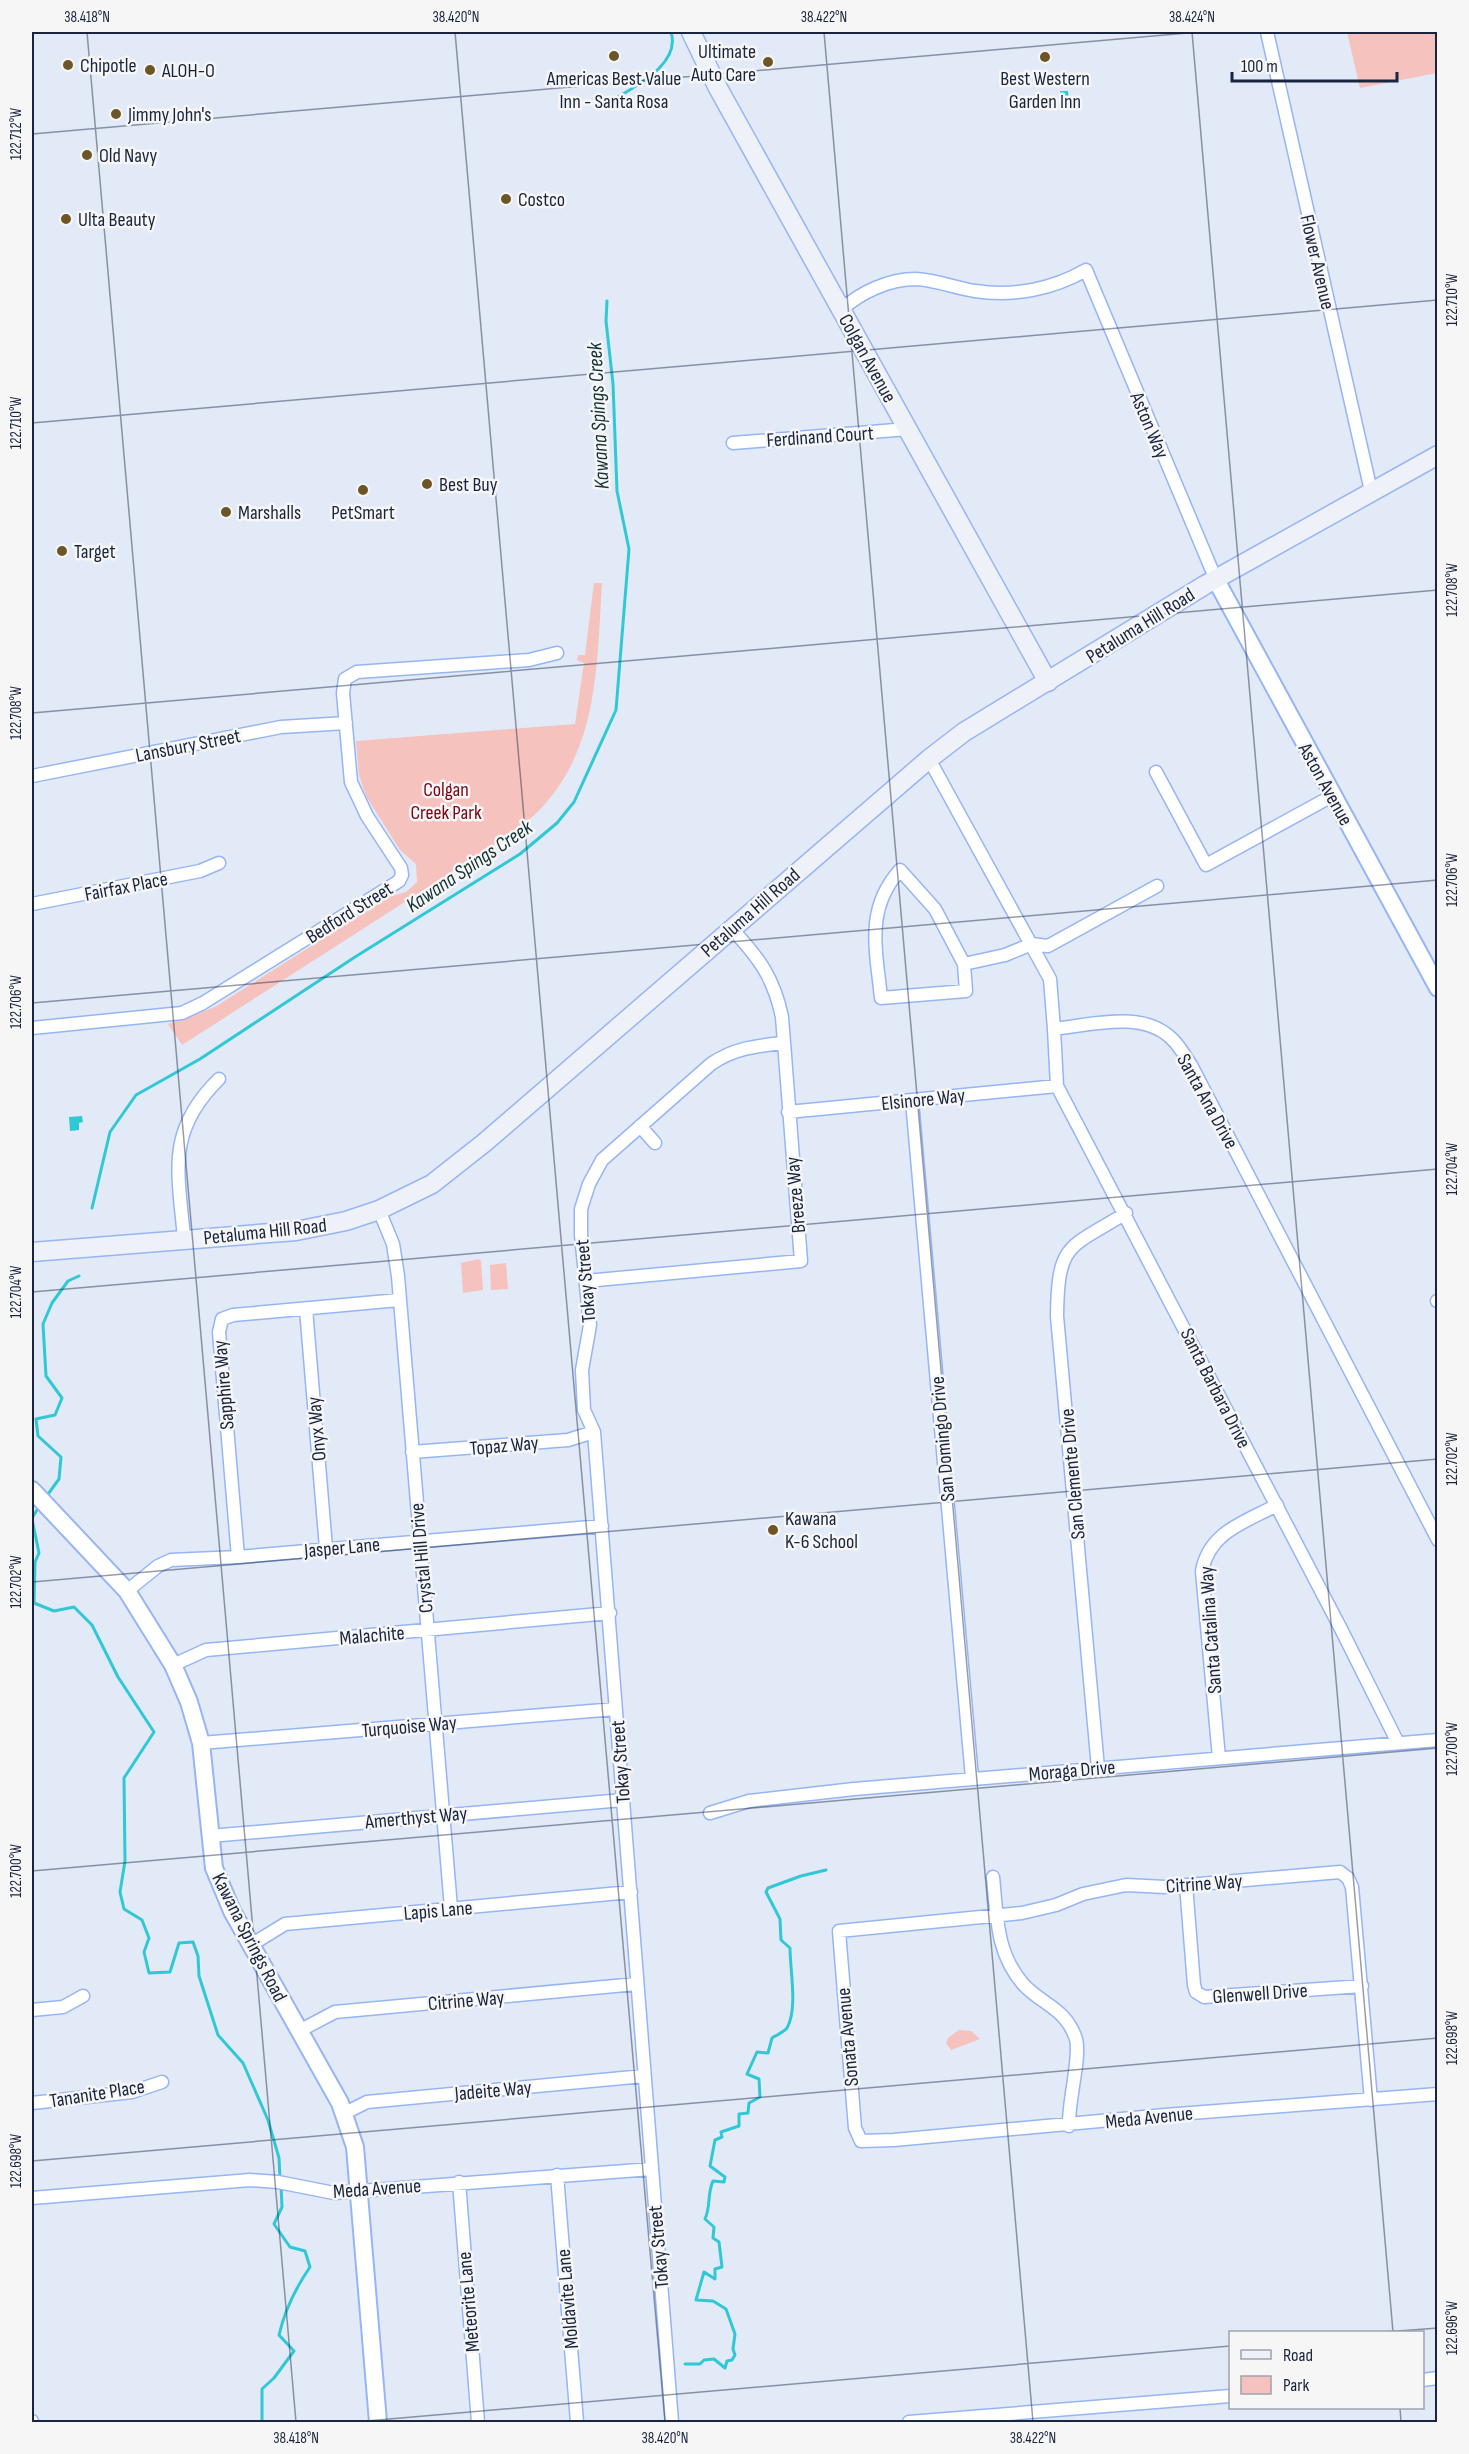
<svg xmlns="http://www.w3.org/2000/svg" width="1469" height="2454" font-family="'Sofia Sans Condensed',sans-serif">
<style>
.green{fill:#f5c2be}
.water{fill:#31c8d6}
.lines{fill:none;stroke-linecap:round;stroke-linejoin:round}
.stream{stroke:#31c8d6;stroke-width:3}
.minor-casing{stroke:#96b5f5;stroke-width:15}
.tertiary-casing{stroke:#96b5f5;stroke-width:20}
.secondary-casing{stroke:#96b5f5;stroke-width:21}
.minor{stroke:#fff;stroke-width:12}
.tertiary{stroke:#fff;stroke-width:16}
.secondary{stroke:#eef2f8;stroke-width:18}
.ticks{fill:none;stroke:#19253e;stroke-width:1.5;stroke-opacity:0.45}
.poi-dot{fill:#6d5626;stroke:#f6f6f6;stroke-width:2}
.labels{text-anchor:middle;stroke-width:5;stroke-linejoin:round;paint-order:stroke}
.poi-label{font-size:20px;fill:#19253e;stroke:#f6f6f6;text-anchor:start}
.street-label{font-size:20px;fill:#19253e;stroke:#f6f6f6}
.park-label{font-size:20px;fill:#790413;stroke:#f6f6f6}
.water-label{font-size:21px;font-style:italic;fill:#153336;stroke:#f6f6f6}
.neatline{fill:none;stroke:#19253e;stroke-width:2}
.ticks-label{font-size:15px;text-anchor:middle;fill:#19253e}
</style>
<rect width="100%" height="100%" fill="#e2e9f7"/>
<path class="green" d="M1347 32H1437V73L1360 88Z
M594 583H602C596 677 599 767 517 830L182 1045 168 1024 215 1007 389 897 406 892 417 882 416 864 400 850 366 796 359 775 356 741 575 724 584 663 577 660 578 655H585Z
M478 1259 481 1261 483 1290 463 1293 461 1263Z
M506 1263 508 1289 491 1290 490 1265Z
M959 2030 971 2031 980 2039 951 2050 946 2043 949 2037Z"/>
<path class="water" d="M1060 91H1068L1069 100 1073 105 1069 110 1061 103Z
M82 1116 83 1122 79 1123V1130L70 1131 69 1117Z"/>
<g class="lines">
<path class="stream" d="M604 106C628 89 682 67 671 32
M92 1208 110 1132 136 1095 200 1059 355 957 520 854 557 823 574 802 616 710 629 549 617 491 613 384 606 321 607 301
M46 1497 59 1479 61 1457 38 1436 36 1419 55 1415 62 1398 46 1376 43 1324 52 1303 68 1281 79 1276
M32 1518 39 1507
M32 1519 39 1553 35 1562 34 1603 54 1611 74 1607 92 1625 118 1677 154 1732 124 1778 125 1861 120 1892 124 1909 142 1920 149 1938 144 1952 149 1973 170 1972 179 1943 193 1942 198 1956 199 1976 218 2035 243 2063 268 2120 279 2158 280 2178
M685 2364H700L704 2360 714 2359 725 2368 727 2361 732 2360 735 2355 733 2349 735 2334 726 2309 713 2301 696 2300 704 2272 715 2279V2269L722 2267 719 2242 713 2238 714 2227 705 2219C711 2206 707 2194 713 2181L724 2182 725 2177 710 2166 715 2140 722 2137 721 2132 739 2126V2114L748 2113 749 2103 760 2097 759 2079 747 2074 757 2052 768 2053 772 2038C777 2035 784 2032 787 2028 798 2009 790 1970 790 1948L781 1940 780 1919 766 1892 768 1888 801 1876 826 1870
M262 2422V2389L274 2378 294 2351 279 2335C285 2309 295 2289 310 2267L305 2251 290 2247 274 2224 282 2207 281 2185"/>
<defs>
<path id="minor" d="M1267 32 1371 491
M841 310C861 292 889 279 916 279 936 280 956 288 975 291 1014 297 1053 289 1086 270L1216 580
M733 443 908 429
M929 759 1050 979 1054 1029C1090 1025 1142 1010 1171 1038 1179 1045 1185 1056 1191 1065L1438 1540
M1156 772 1206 865 1332 796
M32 776 281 727 346 723
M32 904 200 871 219 863
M964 964 966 991 881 998C876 949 865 909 900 870L935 909 964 964 1005 955 1032 944 1048 946 1157 886
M32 1028 182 1013 203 1003 399 881 402 875 401 868 367 816 351 782 343 693 345 679 357 672 529 660 557 653
M1054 1029 1057 1086 1341 1629 1398 1743
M912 1101 972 1778
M788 1112 1057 1086
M640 1126 655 1143
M379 1210 393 1244 398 1276 451 1908
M184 1238C178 1171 166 1131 219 1079
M586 1281 801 1261 782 1017C774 978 759 958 732 929
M1437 1301H1438
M306 1309 326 1548
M412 1452 568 1440 594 1432
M238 1557 219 1332 222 1319 233 1315 399 1300
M127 1591 158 1566 171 1560 238 1557 602 1526
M173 1665 206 1650 610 1613
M201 1743 616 1709
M1219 1758 1202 1571C1209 1532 1245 1522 1277 1505
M1098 1768 1057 1316C1058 1242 1068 1249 1126 1213
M710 1813 749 1801 854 1789 1438 1740
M210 1836 623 1800
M993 1877C997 1916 996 1953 1023 1984 1042 2005 1066 2008 1076 2039 1081 2057 1068 2101 1069 2126
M1186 1885 1194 1985 1196 1992 1204 1997 1362 1986
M251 1945 285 1924 631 1892
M32 2010 63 2007 83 1996
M299 2031 335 2012 636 1984
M1371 2100 1352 1887 1348 1878 1340 1872 1165 1887 1126 1885 1083 1894 1056 1905 1022 1913 839 1931 855 2128 861 2141 894 2140 1165 2115 1438 2094
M32 2103 132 2092 162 2082
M345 2113 367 2102 644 2076
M557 2175 577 2422
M459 2182 478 2422
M32 2198 250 2180 278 2182 334 2193 652 2169
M1422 2380 1438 2378
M32 2421V2422
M672 2422 594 1432 584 1410 582 1370 590 1325 581 1235V1209L589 1184 602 1160 711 1064C734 1048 756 1046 783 1043
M909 2422 1230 2396"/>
<path id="tertiary" d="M1216 580 1438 988
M32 1490 127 1591 173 1665 189 1702 201 1743 214 1868 232 1911 340 2103 355 2147 378 2422"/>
<path id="secondary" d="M691 32 718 88 1048 682
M32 1252 296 1231 346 1221 379 1210 432 1184 484 1143 929 759 964 732 1205 585 1438 455"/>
</defs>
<use href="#minor" class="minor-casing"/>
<use href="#tertiary" class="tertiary-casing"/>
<use href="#secondary" class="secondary-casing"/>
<use href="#minor" class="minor"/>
<use href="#tertiary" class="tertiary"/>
<use href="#secondary" class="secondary"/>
</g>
<path class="ticks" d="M87 32 296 2422M455 32 665 2422M824 32 1033 2422M1192 32 1393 2332M32 134 1199 32M32 423 1438 300M32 713 1438 590M32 1003 1438 880M32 1292 1438 1169M32 1582 1438 1459M32 1871 1438 1748M32 2161 1438 2038M1384 2332 1438 2328M1400 2408 1401 2422M355 2422 1230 2346"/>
<g class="poi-dot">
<circle cx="614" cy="56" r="6"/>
<circle cx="1045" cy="57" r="6"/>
<circle cx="768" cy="62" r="6"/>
<circle cx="68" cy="65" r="6"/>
<circle cx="150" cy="70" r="6"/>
<circle cx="116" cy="114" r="6"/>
<circle cx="87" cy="155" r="6"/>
<circle cx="506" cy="199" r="6"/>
<circle cx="66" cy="219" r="6"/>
<circle cx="427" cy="484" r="6"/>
<circle cx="363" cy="490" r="6"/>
<circle cx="226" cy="512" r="6"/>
<circle cx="62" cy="551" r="6"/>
<circle cx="773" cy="1530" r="6"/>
</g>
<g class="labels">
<g class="poi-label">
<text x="756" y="58" text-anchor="end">Ultimate<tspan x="756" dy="23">Auto Care</tspan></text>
<text x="80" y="72">Chipotle</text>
<text x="162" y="77">ALOH-O</text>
<text x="614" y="85" text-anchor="middle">Americas Best Value<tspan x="614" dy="23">Inn - Santa Rosa</tspan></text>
<text x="1045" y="85" text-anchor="middle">Best Western<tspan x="1045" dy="23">Garden Inn</tspan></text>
<text x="128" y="121">Jimmy John's</text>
<text x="99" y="162">Old Navy</text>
<text x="518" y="206">Costco</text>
<text x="78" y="226">Ulta Beauty</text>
<text x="439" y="491">Best Buy</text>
<text x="238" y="519">Marshalls</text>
<text x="363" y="519" text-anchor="middle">PetSmart</text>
<text x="74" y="558">Target</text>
<text x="785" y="1525">Kawana<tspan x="785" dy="23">K-6 School</tspan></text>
</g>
<g class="street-label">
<text transform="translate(1318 262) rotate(77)" y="7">Flower Avenue</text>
<text transform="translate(868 358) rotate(61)" y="7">Colgan Avenue</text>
<text transform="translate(1150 425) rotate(67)" y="7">Aston Way</text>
<text transform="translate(820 436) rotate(-4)" y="7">Ferdinand Court</text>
<text transform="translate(1140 625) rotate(-32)" y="7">Petaluma Hill Road</text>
<text transform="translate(188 745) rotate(-11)" y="7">Lansbury Street</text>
<text transform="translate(1326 784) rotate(61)" y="7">Aston Avenue</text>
<text transform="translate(126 886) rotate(-11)" y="7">Fairfax Place</text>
<text transform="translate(349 912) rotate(-32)" y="7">Bedford Street</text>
<text transform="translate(750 912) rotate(-41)" y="7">Petaluma Hill Road</text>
<text transform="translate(923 1099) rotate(-6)" y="7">Elsinore Way</text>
<text transform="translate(1208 1101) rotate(61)" y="7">Santa Ana Drive</text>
<text transform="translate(795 1195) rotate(-95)" y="7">Breeze Way</text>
<text transform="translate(265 1231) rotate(-6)" y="7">Petaluma Hill Road</text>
<text transform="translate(585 1281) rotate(-95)" y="7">Tokay Street</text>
<text transform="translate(223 1385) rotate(-95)" y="7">Sapphire Way</text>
<text transform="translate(1216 1388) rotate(63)" y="7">Santa Barbara Drive</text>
<text transform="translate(316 1429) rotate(-95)" y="7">Onyx Way</text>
<text transform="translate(942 1439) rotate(-95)" y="7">San Domingo Drive</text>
<text transform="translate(504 1445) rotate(-5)" y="7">Topaz Way</text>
<text transform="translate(1072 1474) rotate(-95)" y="7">San Clemente Drive</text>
<text transform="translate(342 1547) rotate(-5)" y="7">Jasper Lane</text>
<text transform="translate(421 1558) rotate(-95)" y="7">Crystal Hill Drive</text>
<text transform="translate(1210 1630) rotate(-94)" y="7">Santa Catalina Way</text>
<text transform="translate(372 1635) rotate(-5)" y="7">Malachite</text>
<text transform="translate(409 1726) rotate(-5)" y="7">Turquoise Way</text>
<text transform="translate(620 1762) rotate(-94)" y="7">Tokay Street</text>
<text transform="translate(1072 1770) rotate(-5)" y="7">Moraga Drive</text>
<text transform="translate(416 1817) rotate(-5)" y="7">Amerthyst Way</text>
<text transform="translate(1204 1883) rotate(-4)" y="7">Citrine Way</text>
<text transform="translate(438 1910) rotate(-5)" y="7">Lapis Lane</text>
<text transform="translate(250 1937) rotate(63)" y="7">Kawana Springs Road</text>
<text transform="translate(1260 1993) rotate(-4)" y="7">Glenwell Drive</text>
<text transform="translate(466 2000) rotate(-5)" y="7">Citrine Way</text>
<text transform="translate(847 2037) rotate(-95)" y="7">Sonata Avenue</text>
<text transform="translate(493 2090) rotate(-5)" y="7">Jadeite Way</text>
<text transform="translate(97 2093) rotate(-9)" y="7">Tananite Place</text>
<text transform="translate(1149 2117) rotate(-6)" y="7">Meda Avenue</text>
<text transform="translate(377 2188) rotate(-4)" y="7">Meda Avenue</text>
<text transform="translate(658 2247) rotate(-95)" y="7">Tokay Street</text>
<text transform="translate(567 2299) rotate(-95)" y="7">Moldavite Lane</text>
<text transform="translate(468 2302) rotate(-95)" y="7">Meteorite Lane</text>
</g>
<g class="park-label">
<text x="446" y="796">Colgan<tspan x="446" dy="23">Creek Park</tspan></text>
</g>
<g class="water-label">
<text transform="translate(598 416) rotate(-93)" y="7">Kawana Spings Creek</text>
<text transform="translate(469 866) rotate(-34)" y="7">Kawana Spings Creek</text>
</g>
</g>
<rect width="1469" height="2454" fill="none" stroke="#f6f6f6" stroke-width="66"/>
<rect x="1229" y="2331" width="195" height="78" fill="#f6f6f6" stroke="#9ea2ac" stroke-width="1.5"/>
<rect x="1241" y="2350" width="30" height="9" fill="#eef2f8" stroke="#9ea2ac" stroke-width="1.5"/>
<text x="1283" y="2361" font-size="18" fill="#19253e">Road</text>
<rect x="1241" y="2376" width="30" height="18" fill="#f5c2be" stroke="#9ea2ac" stroke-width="1.5"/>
<text x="1283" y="2391" font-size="18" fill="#19253e">Park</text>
<path d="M1232 72v9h165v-9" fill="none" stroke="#19253e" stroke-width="3"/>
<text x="1241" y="72" font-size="18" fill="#19253e" stroke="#f6f6f6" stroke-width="4.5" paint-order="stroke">100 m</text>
<rect x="33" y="33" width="1403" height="2388" class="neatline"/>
<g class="ticks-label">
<text x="87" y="22">38.418°N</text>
<text x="456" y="22">38.420°N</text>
<text x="824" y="22">38.422°N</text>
<text x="1192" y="22">38.424°N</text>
<text transform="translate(16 134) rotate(-90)" y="5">122.712°W</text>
<text transform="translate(1452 300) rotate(-90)" y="5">122.710°W</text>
<text transform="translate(16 423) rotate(-90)" y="5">122.710°W</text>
<text transform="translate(1452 590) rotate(-90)" y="5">122.708°W</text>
<text transform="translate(16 713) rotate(-90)" y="5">122.708°W</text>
<text transform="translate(1452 880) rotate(-90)" y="5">122.706°W</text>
<text transform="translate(16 1002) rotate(-90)" y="5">122.706°W</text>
<text transform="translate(1452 1169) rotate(-90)" y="5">122.704°W</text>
<text transform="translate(16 1292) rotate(-90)" y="5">122.704°W</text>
<text transform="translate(1452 1459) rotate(-90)" y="5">122.702°W</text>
<text transform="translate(16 1582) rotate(-90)" y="5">122.702°W</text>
<text transform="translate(1452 1749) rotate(-90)" y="5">122.700°W</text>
<text transform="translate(16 1871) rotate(-90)" y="5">122.700°W</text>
<text transform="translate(1452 2038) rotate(-90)" y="5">122.698°W</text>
<text transform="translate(16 2161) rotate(-90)" y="5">122.698°W</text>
<text transform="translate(1452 2328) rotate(-90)" y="5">122.696°W</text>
<text x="296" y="2443">38.418°N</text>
<text x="665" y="2443">38.420°N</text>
<text x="1033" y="2443">38.422°N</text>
</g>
</svg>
